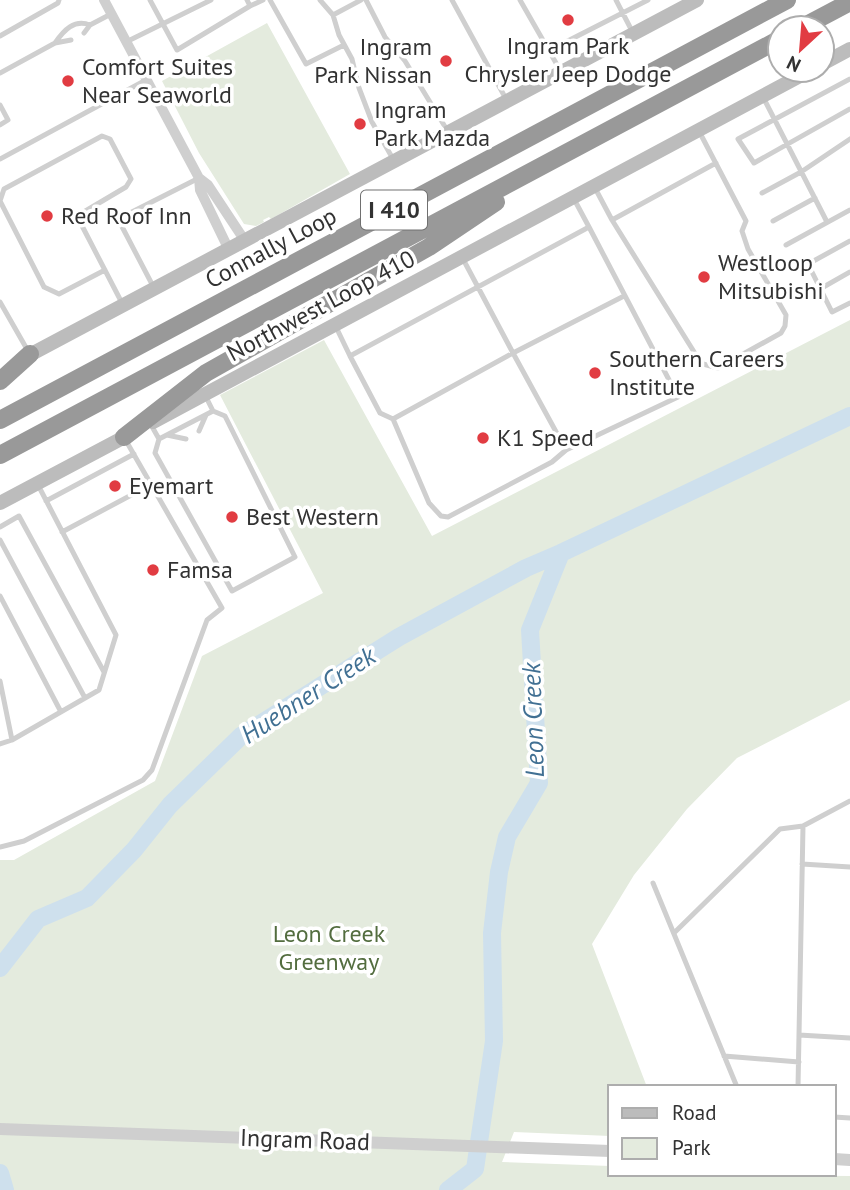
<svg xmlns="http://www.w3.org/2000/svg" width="850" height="1190" font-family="'PT Sans',sans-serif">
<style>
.green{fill:#e4ebde}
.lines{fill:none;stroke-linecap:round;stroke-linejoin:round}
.river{stroke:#cee0ed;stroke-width:18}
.service{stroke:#cfcfcf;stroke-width:5}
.minor{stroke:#cfcfcf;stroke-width:10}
.tertiary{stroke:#cfcfcf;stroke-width:12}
.secondary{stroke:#bcbcbc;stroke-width:14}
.motorway{stroke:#999;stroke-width:18}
.poi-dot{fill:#e13c42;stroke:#fff;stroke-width:2.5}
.labels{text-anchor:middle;stroke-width:7;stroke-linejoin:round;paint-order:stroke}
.shield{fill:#fff;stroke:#707070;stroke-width:2}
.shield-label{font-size:23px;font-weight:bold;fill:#323232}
.poi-label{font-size:24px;fill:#323232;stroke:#fff;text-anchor:start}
.street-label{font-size:24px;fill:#323232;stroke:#fff}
.park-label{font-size:24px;fill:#536d3f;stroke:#fff}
.water-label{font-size:26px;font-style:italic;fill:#417093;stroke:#fff}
</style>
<rect width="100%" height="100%" fill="#fff"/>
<path class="green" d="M267 23 350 174 271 219 269 217 263 220 264 222 256 226 244 224 199 153 162 81Z
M850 320V700L737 758 687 809 634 875 592 944 647 1087H610V1136L514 1132 502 1162 610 1166V1174L850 1176V1190H0V860H14L155 781 202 656 323 593 220 395 324 340 432 536Z"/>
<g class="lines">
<path class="river" d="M0 968 38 919 87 898 134 850 170 805 241 736 399 637 526 568 561 553
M0 1173 5 1190
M448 1190 475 1169 494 1041 492 933 499 872 507 837 539 783 530 630 561 553 850 416"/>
<path class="service" d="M150 0 177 50 250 6
M247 0 250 6 263 0
M270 0 306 64 344 45
M320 0 333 15 361 0
M366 0 385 37 405 61 447 130
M452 0 506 99
M520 0 560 70
M616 0 632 31
M333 15 339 35 352 59 359 88 372 122 393 159
M84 33 90 25 111 14
M0 36 58 3 59 0
M126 42 211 0
M55 43C64 30 74 19 90 25
M548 51 648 0
M0 73 55 43 71 40
M850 79 738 139 754 163 850 109
M763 97 827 222
M0 105 8 120 0 125
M0 159 146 80
M595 188 612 220 696 355 703 364 718 368 781 333 785 326 786 315 748 249 742 231 746 221 700 133
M762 193 801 172 850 139
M574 199 589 227
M0 201 4 189 102 136 110 139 131 179 126 187 82 213 79 220 123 305
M0 201 44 287 59 294 105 270
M612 220 716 163
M773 221 815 198
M850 241 808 264 832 312 850 303
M786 245 850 210
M463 259 513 353 624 296
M154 288 118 219 199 178
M820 289 850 272
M0 302 28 351
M336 327 350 356 589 227 678 397 566 450 513 353 393 419 380 413 350 356
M393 419 429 503 441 516 448 517 552 462 566 450
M150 423 159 439 155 453 232 591 295 557 225 416 213 411 206 397
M199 431 206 415
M167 435 186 439
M159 439 213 411
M46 501 134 454
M0 527 19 516 104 672
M62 532 152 484
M0 540 85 698
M0 596 61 712
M0 681 12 740 0 744
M12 740 99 690 116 635 37 483
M0 847 24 841 143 780 152 770 207 620 222 608 125 439
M802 864 850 867
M653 883 737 1087
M674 933 780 829 803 826 850 801
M799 1035 850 1038
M724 1056 799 1062
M798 1087 803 826
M834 1117 850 1118"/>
<path class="minor" d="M104 0 199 178 200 190 229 250
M199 178 208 185 245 241"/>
<path class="tertiary" d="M0 1129 610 1151
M834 1159 850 1160"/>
<path class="secondary" d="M822 64 850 49
M22 359 697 0
M153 422 811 70
M0 503 132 433"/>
<path class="motorway" d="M801 28 850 2
M0 381 30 354
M0 420 787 0
M124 437 206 373 429 247 496 202
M0 455 780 39"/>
</g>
<g class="poi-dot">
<circle cx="568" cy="20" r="7"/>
<circle cx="446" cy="61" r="7"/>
<circle cx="68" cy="81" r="7"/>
<circle cx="360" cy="124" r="7"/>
<circle cx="47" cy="216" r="7"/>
<circle cx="704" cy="277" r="7"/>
<circle cx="595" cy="373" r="7"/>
<circle cx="483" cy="438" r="7"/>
<circle cx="115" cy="486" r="7"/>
<circle cx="232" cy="517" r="7"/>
<circle cx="153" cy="570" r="7"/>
</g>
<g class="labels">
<rect class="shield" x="361" y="190.5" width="66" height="39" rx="5"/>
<g class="shield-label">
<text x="394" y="218">I 410</text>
</g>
<g class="poi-label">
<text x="568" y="54" text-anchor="middle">Ingram Park<tspan x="568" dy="28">Chrysler Jeep Dodge</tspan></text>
<text x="432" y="55" text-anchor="end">Ingram<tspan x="432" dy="28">Park Nissan</tspan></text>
<text x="82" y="75">Comfort Suites<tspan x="82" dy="28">Near Seaworld</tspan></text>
<text x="374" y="118">Ingram<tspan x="374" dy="28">Park Mazda</tspan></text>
<text x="61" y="224">Red Roof Inn</text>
<text x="718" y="271">Westloop<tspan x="718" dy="28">Mitsubishi</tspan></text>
<text x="609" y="367">Southern Careers<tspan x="609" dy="28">Institute</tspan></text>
<text x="497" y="446">K1 Speed</text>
<text x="129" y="494">Eyemart</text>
<text x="246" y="525">Best Western</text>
<text x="167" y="578">Famsa</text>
</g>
<g class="street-label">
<text transform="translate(271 248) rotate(-28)" y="8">Connally Loop</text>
<text transform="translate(321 306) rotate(-28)" y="8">Northwest Loop 410</text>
<text transform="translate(305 1140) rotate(2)" y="8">Ingram Road</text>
</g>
<g class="park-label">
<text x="329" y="942">Leon Creek<tspan x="329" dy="28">Greenway</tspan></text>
</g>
<g class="water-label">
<text transform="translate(308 695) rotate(-33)" y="9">Huebner Creek</text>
<text transform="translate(533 720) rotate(-92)" y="9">Leon Creek</text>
</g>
</g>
<rect x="608" y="1085" width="228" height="91" fill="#ffffff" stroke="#adadad" stroke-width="2"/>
<rect x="622" y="1108" width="35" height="10" fill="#bcbcbc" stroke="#adadad" stroke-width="2"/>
<text x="672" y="1120" font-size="21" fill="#323232">Road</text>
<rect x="622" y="1138" width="35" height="21" fill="#e4ebde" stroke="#adadad" stroke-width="2"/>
<text x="672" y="1155" font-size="21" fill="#323232">Park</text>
<g transform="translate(801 49) rotate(206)"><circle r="33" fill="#ffffff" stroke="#adadad" stroke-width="2"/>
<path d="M0-5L12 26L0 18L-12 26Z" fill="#e13c42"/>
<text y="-10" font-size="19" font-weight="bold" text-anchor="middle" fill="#323232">N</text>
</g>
</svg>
